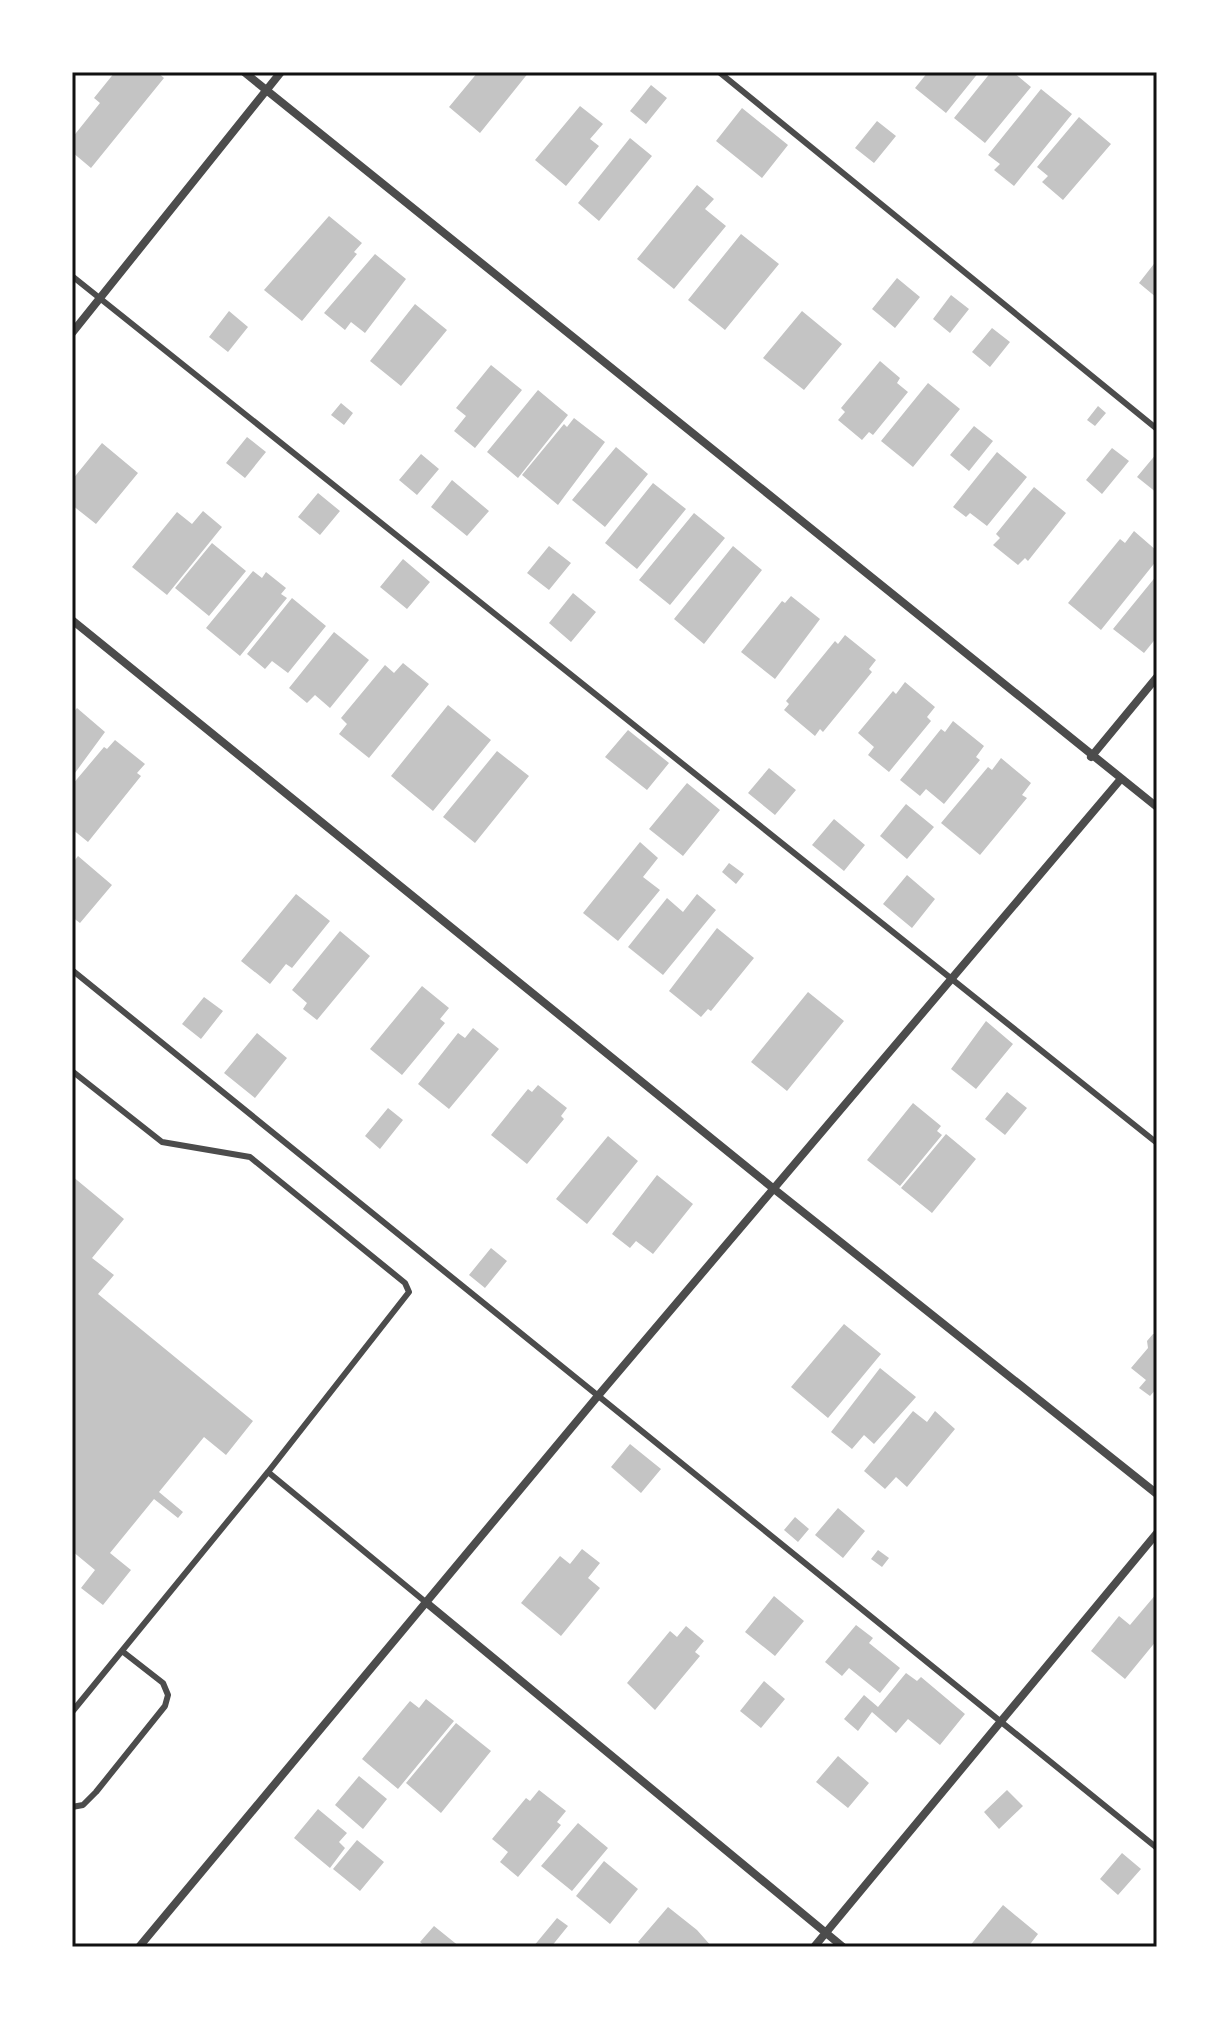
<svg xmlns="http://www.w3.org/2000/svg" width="1229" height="2019" font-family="Cabin,sans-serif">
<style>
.building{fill:#c4c4c4}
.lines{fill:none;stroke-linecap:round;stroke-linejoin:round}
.service{stroke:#4c4c4c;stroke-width:6}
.minor{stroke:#4c4c4c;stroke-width:8}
.neatline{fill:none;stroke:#111;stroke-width:3}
</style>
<rect width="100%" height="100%" fill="#fff"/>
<path class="building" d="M115 72H157L164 78 91 168 72 152V138L100 103 94 98Z
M478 72H529L480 133 449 107Z
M928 72H979L946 113 915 88Z
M991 72H1013L1031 87 985 143 954 118Z
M651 85 667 98 646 124 630 111Z
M1041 89 1072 114 1014 186 994 170 1000 164 988 155Z
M580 106 603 124 590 139 599 146 566 186 535 160Z
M742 108 788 145 762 178 716 141Z
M1079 117 1111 144 1063 200 1042 182 1048 176 1037 167Z
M877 121 896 136 874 163 855 148Z
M630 138 652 156 599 221 578 203Z
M697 185 714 199 705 209 726 226 674 289 637 259Z
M329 216 362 243 354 252 357 254 302 321 264 290Z
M741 234 779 264 725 330 688 300Z
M375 254 406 279 365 333 351 322 345 330 324 313Z
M1157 260V298L1139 283Z
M897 278 920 297 895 328 872 309Z
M951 295 969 309 950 333 933 319Z
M415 304 447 330 401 386 370 361Z
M229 311 248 327 228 352 209 337Z
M802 311 842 344 804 390 763 358Z
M992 328 1010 342 990 367 972 352Z
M880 361 900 378 897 383 908 392 873 435 869 432 862 440 838 420 845 412 841 408Z
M491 365 522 390 475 448 454 431 466 416 456 408Z
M928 383 960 409 913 467 881 441Z
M538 390 568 415 518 478 487 452Z
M341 403 353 413 344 425 331 415Z
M1098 406 1106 413 1095 426 1087 420Z
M574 418 605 442 558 505 522 475 564 424 567 427Z
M974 426 993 441 969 471 950 455Z
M247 437 266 452 245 478 226 463Z
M102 443 138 473 96 524 72 505V480Z
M616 447 648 474 605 527 572 500Z
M1112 448 1129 461 1102 494 1086 480Z
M997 452 1027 477 987 526 970 513 966 517 953 507Z
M1157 453V493L1137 477Z
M421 454 439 469 417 495 399 480Z
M452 480 489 511 467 536 431 507Z
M653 483 686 509 637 569 605 543Z
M1034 487 1066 513 1028 561 1025 558 1018 565 993 545 1000 538 996 534Z
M318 493 340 511 320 535 298 517Z
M203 511 222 527 167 595 132 567 177 512 192 524Z
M694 513 725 538 670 605 639 580Z
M1134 531 1157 551V560L1101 630 1068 603 1120 539 1125 543Z
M212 543 246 571 209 616 175 588Z
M549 546 571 563 549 590 527 573Z
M733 546 762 570 704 644 674 619Z
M403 559 430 582 407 609 380 587Z
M253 571 262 578 266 572 286 588 281 594 287 598 240 656 206 628Z
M1157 575V637L1144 653 1113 629Z
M573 593 596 612 571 642 549 623Z
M791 596 820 619 775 679 741 652 782 601 785 603Z
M292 598 326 626 288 673 272 661 265 669 247 654Z
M334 632 369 660 330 708 315 695 307 703 289 688Z
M845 635 876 660 869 669 872 672 823 732 820 729 815 736 784 710 789 704 786 701 835 641 838 644Z
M403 663 429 684 369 758 339 734 347 724 341 718 385 665 394 673Z
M905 682 935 707 927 717 931 721 889 772 868 755 874 747 858 733 893 691 896 694Z
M448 705 491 740 433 811 391 776Z
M77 708 105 732 72 777V714Z
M953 721 984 746 976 757 980 760 944 804 926 789 920 796 900 780 941 729 945 732Z
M628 730 669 763 647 790 605 757Z
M115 740 145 764 137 773 141 776 88 842 72 829V785L104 747 107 749Z
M497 751 529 776 475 843 443 817Z
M1001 758 1031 783 1022 795 1027 798 980 855 941 823 988 767 992 770Z
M769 768 796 790 775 815 748 793Z
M687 783 720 810 683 856 649 829Z
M906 804 934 827 907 859 880 836Z
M834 819 865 845 844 871 812 845Z
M640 842 658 858 643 877 660 890 618 941 583 913Z
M78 856 112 885 80 923 72 917V864Z
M729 863 744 874 736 884 722 872Z
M907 875 935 899 912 928 883 904Z
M296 894 330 921 292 968 286 964 270 984 241 961Z
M697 894 716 910 663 975 628 947 667 898 683 912Z
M717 928 754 958 711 1011 708 1009 701 1017 669 991Z
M340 931 370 956 317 1020 303 1009 307 1003 292 990Z
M422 986 449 1008 440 1019 445 1023 402 1075 370 1049Z
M808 992 844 1021 787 1091 751 1062Z
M204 997 223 1011 201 1039 182 1024Z
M986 1021 1013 1044 976 1089 951 1069Z
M473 1028 499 1049 449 1109 418 1084 458 1033 465 1038Z
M257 1033 287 1058 255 1098 224 1073Z
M538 1085 567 1108 561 1116 564 1119 527 1164 491 1135 528 1089 532 1092Z
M1007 1092 1027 1108 1005 1135 985 1119Z
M913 1103 941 1126 937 1131 942 1135 900 1186 867 1160Z
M388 1108 403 1120 380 1149 365 1136Z
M946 1134 976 1159 932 1213 901 1188Z
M608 1136 638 1161 587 1224 556 1199Z
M657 1175 693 1204 653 1254 636 1241 630 1248 612 1234Z
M72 1176 124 1219 92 1258 114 1275 98 1294 253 1421 226 1455 204 1437 159 1492 183 1512 178 1518 154 1499 110 1553 131 1570 103 1605 81 1588 95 1570 72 1551Z
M491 1248 507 1261 485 1288 469 1275Z
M844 1324 881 1354 828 1418 791 1387Z
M1153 1334H1157V1388L1150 1396 1139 1388 1146 1380 1131 1368 1148 1348 1147 1341Z
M880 1368 916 1397 874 1444 864 1435 852 1449 831 1432Z
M913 1411 927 1422 935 1411 955 1429 907 1487 896 1477 885 1489 864 1471Z
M630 1444 661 1469 641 1493 611 1467Z
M838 1508 865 1531 843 1558 815 1535Z
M795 1517 809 1529 798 1542 784 1530Z
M582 1549 600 1563 588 1578 600 1588 561 1636 521 1603 560 1556 570 1564Z
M878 1550 889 1558 882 1567 871 1559Z
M1157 1593V1640L1125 1679 1091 1651 1119 1616 1130 1625Z
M774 1596 804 1621 775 1656 745 1632Z
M856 1625 873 1638 869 1643 900 1668 880 1693 849 1668 842 1676 825 1662Z
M686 1626 704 1641 695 1652 700 1656 655 1710 627 1683 670 1631 677 1637Z
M906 1673 917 1681 921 1677 965 1714 940 1745 908 1719 896 1733 872 1712 858 1731 844 1719 864 1695 878 1707Z
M764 1681 785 1699 761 1728 740 1711Z
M426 1699 454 1721 398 1789 362 1759 410 1701 419 1708Z
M456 1723 491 1751 441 1813 406 1783Z
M838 1756 869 1783 848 1808 816 1782Z
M359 1776 387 1799 363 1829 335 1805Z
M539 1790 566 1811 557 1822 561 1825 518 1877 500 1862 508 1852 492 1839 526 1798 530 1801Z
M1007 1790 1023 1806 999 1829 984 1812Z
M318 1809 347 1833 339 1842 345 1848 330 1868 294 1838Z
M578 1823 608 1848 572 1891 541 1866Z
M357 1840 384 1862 360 1891 333 1869Z
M1122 1853 1141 1869 1118 1895 1100 1879Z
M604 1861 638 1889 610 1924 576 1896Z
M1003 1905 1038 1934 1028 1947H969Z
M668 1907 697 1930 712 1947H644L638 1942Z
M557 1918 568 1926 551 1947H533Z
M434 1926 460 1947H426L420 1942Z"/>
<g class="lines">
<path class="service" d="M719 72 1157 429
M72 276 1157 1143
M72 970 1157 1848
M72 1071 162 1142 250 1157 405 1283 409 1292 268 1472
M72 1712 268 1472 428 1604
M72 1807 83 1805 96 1792 165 1706 168 1695 163 1683 122 1651"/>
<path class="minor" d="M244 72 1157 807
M72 333 281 72
M72 620 774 1189 1157 1494
M1091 757 1157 677
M428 1604 843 1947
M139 1947 597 1397 1120 780
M814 1947 1157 1533"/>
</g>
<rect width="1229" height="2019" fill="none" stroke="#ffffff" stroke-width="148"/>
<rect x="74" y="74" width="1081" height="1871" class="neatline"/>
</svg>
